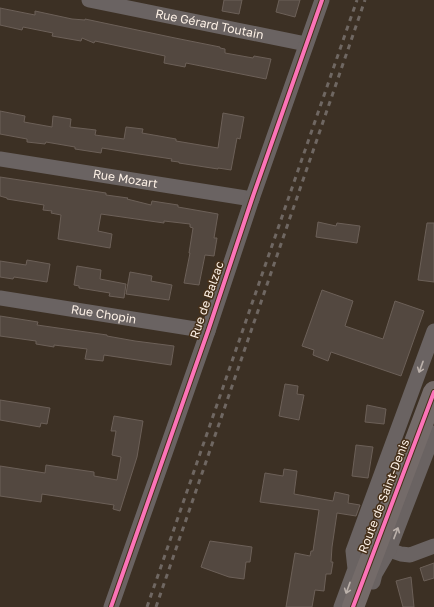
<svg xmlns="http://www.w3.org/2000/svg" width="434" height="607" font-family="'Golos Text',sans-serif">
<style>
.building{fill:#534840;stroke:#6c6058}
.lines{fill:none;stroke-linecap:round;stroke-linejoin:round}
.street{stroke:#6a6362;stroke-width:15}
.primary{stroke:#746b69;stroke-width:22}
.rail{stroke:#6f6762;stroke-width:3;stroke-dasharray:5 5;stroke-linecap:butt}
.cycleway-casing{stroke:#463019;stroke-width:6}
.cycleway{stroke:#fb73b8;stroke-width:4}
.oneway{stroke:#bbb1ab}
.labels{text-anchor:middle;stroke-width:3;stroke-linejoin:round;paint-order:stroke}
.street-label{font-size:12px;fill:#fdf1e6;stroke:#463019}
</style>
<rect width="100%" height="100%" fill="#3c3024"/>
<path class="building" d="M224 0H242L239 14 222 11Z
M279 0H300L295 17 276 12Z
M0 8 35 15V11L72 19 85 20V19L175 38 220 47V48L225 49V53L253 58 254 56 271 59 266 79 186 63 185 67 164 63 165 56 95 41 94 43 82 38 81 41 52 36 53 33 23 27 22 30 0 25Z
M0 111 25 116 24 122 52 127 53 116 71 119 70 127 96 130 95 135 124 139 126 127 143 129 142 133 176 139V141L218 148 223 113 244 117 240 139 237 138 231 170 218 168V169L179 163V162L171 161 172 159 139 154 102 148 101 153 75 149V147L46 142 45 144 27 142V139L0 134Z
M0 177 106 193V195L128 198 127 199 151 205 152 201 178 205V207L218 214 214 238H217L214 256 205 255 199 285 184 283 190 253H189L193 228 190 227V224L164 221V223L101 214 98 231 112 234 110 248 58 239 61 215 51 213 52 211 43 210 44 205 7 199V198L0 196Z
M318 222 336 226 337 223 360 226 357 243 316 237Z
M427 223H434V282L418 280Z
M27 260 50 264 47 282 14 277 13 279 0 277V261L26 265Z
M77 266 101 270 100 279 126 284 124 298 109 296 110 293 79 288V286L74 285Z
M130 272 152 276 151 281 172 285 169 300 126 294Z
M322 290 353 301 345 326 383 339 395 301 424 311 401 376 331 352 328 361 313 355 314 350 302 346Z
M0 316 38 322 37 325 107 335V336L135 341 174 346 171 365 104 355 103 361 85 359 87 349 54 345V347L36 344V341L0 336Z
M285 384 298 386 297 394 304 395 299 420 279 416Z
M0 400 50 408 47 424 41 423 40 427 0 420Z
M367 405 386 409 384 424 365 422Z
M114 416 143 421 137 457 120 511 113 509 114 505 42 494 41 502 0 496V466L45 473 46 465 94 472V476L117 480 121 457 112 455 116 431H111Z
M356 445 373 447 368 478 352 476Z
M284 469 297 471 294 494 333 501 335 492 349 495 348 503 360 505 356 516 337 513 332 547 331 562H333L331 574H326L324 591 315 590 312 607H286L295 553 310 556 311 551H313L319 510 260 502 265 473 283 476Z
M210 541 252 547 250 562H246L244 579 229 577 201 567Z
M434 563V578L424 581 420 568Z
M411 577 414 607H403L396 581Z"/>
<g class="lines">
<g class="street">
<path id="s1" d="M89 0 306 44"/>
<path id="s2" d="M0 159 252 199"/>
<path id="s3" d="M0 298 208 331"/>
<path d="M389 550 401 554 410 555 434 546"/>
<path d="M373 582 375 574 389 550 434 433"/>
<path d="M111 607 208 331 252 199 322 0"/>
<path d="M341 607 355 569 353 551 434 331"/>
</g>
<path class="primary" d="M353 607 434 392"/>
<path class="rail" d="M147 607 357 0
M156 607 365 0"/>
<defs>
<path id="cycleway" d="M111 607 208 331 252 199 322 0
M353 607 434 392"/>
</defs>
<use href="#cycleway" class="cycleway-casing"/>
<use href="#cycleway" class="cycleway"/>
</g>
<defs><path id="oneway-shaft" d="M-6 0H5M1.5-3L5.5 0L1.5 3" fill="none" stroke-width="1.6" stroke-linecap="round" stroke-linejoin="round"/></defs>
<g class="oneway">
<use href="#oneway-shaft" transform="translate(421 367) rotate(110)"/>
<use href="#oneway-shaft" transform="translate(396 533) rotate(-69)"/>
<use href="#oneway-shaft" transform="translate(348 588) rotate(110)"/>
</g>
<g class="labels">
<g class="street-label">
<text dy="4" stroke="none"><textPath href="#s1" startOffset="123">Rue Gérard Toutain</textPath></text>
<text dy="4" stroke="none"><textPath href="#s2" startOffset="127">Rue Mozart</textPath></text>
<text transform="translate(207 300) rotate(-71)" y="4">Rue de Balzac</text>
<text dy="4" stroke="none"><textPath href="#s3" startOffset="105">Rue Chopin</textPath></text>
<text transform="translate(384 496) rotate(-69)" y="4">Route de Saint-Denis</text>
</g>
</g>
</svg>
